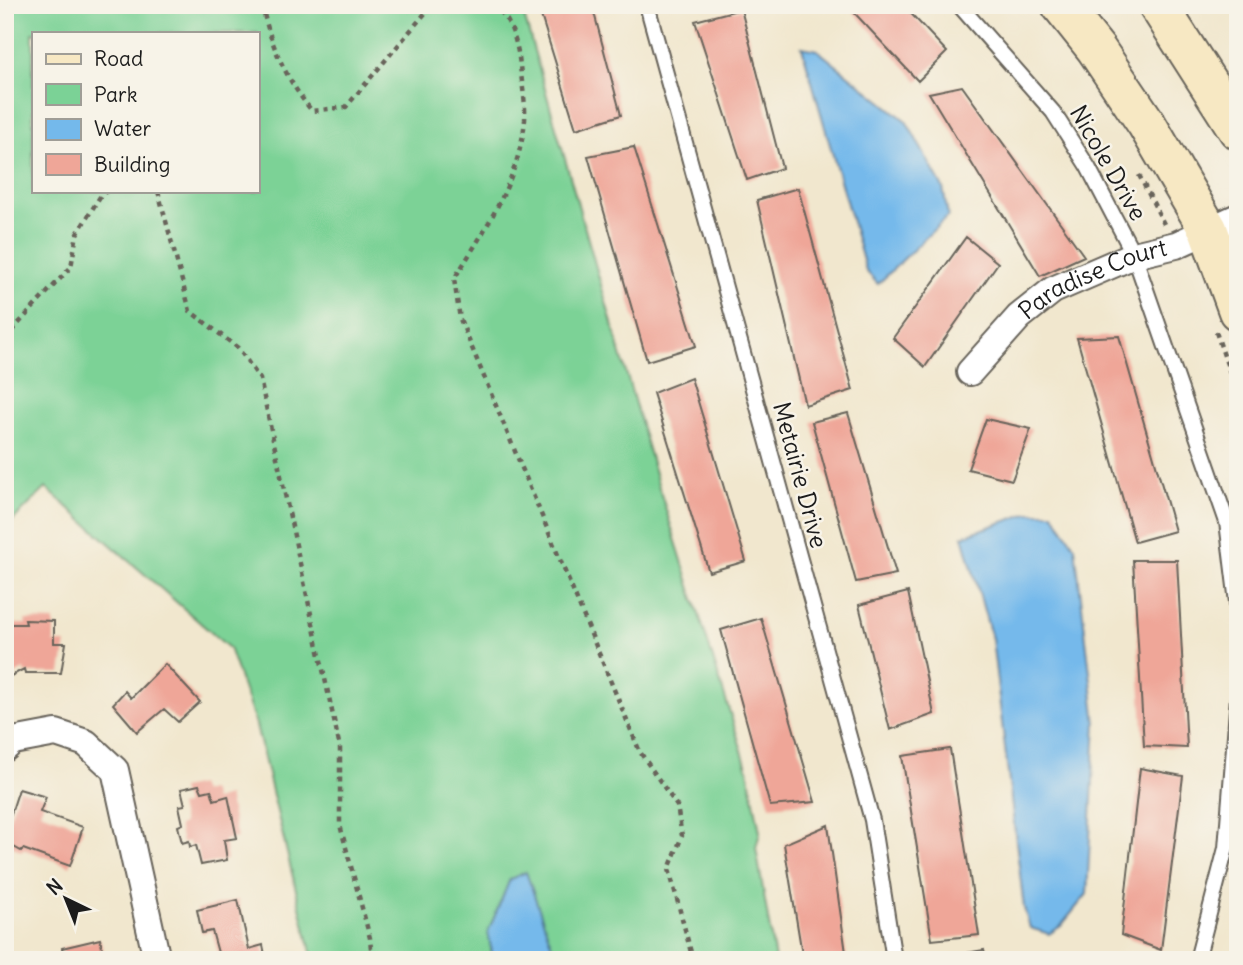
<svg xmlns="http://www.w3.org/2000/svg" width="1243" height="965" font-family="Delius,sans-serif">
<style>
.green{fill:#7bd296;stroke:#4c7759;stroke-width:2;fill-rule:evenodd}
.water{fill:#74b9eb;stroke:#486a84;stroke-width:2}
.building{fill:#efa698}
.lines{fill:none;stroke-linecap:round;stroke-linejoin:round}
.lane-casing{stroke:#67635a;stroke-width:18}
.street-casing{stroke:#67635a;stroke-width:30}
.secondary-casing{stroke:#67635a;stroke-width:42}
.path{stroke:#67635a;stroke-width:4.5;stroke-dasharray:5 5;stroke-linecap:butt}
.lane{stroke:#fff;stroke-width:14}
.street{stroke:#fff;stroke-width:26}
.secondary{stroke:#f7e8c3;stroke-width:38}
.labels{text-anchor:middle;stroke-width:5;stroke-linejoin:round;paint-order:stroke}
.street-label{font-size:24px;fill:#1c1c1c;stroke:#f7f3e8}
</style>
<rect width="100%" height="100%" fill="#f7f3e8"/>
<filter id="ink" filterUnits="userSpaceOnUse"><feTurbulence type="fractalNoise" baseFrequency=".0143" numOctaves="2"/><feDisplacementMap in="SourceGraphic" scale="14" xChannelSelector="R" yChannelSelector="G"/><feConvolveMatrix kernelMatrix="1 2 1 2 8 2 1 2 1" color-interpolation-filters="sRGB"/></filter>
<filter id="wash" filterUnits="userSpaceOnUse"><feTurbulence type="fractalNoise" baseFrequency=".00686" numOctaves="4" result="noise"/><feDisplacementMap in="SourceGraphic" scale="28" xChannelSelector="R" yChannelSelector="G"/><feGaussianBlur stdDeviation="1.57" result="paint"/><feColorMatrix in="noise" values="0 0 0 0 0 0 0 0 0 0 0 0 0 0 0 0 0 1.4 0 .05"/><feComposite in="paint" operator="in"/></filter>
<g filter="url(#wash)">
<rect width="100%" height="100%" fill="#f1e7ce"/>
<path class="green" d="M5 5H521L660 491 748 770 760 832 756 848 775 960H313L256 725 229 648 46 488 5 528ZM33 33H257V191H33Z"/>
<path class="water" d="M802 47 817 50 906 121 943 188 948 216 878 284 866 271Z
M1029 513H1053L1075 547 1096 723 1087 894 1061 926 1049 934 1030 928 1024 908 992 639 963 536Z
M526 872 557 960H493L488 932 510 879Z"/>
<g id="blocks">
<path class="building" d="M559 5H592L621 115 576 129 539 9Z
M847 5H903L947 52 918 81Z
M741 9 782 168 747 180 695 21Z
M962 86 1084 256 1040 276 929 93Z
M634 147 696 346 647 361 588 156Z
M798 188 853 390 805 405 757 200Z
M966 237 998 263 925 367 893 338Z
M1119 336 1175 531 1135 542 1077 338Z
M691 378 746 561 709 572 653 393Z
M848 413 896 574 856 582 812 422Z
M986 419 1031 429 1012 480 968 469Z
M1133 560H1177L1187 748 1144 746Z
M908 592 934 714 890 730 859 605Z
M761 618 815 802 770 806 721 630Z
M25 620 54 621V643H66L61 673H25L24 669 5 679V624H26Z
M165 664 200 702 178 722 164 709 137 732 113 704 125 691 131 698Z
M950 749 979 935 932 940 902 756Z
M1140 768 1183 776 1161 950 1121 935Z
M199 785 202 792 211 790 214 800 228 796 237 838 224 840 227 860 201 865 196 845 190 847 189 841 182 843 178 826 183 824 179 806 185 805 181 789Z
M19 789 46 797 40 812 83 827 70 866 23 849 21 851 5 842V832Z
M828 825 847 960H803L784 844Z
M238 900 249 949 263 945 266 960H220L212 931 202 933 197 910Z
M100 939 105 960H64L62 948Z
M984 950 986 960H938V958Z"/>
</g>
</g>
<g filter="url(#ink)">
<use href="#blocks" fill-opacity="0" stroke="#67635a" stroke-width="2"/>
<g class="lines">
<defs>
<path id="lane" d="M647 5 872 820 894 960
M959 5 1053 112 1088 167 1134 255 1227 522 1238 611
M1197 960 1226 848 1238 697"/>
<g id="street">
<path id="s1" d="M970 372 1019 317 1053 290 1134 255 1176 245 1238 217"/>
<path d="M5 748 13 741 56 733 86 743 115 770 157 960"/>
</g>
<path id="secondary" d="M1061 5 1096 49 1146 123 1208 229 1238 311
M1158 5 1238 130"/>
</defs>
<use href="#lane" class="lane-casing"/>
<use href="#street" class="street-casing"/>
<use href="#secondary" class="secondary-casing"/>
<path class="path" d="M262 5C270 44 287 81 312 111L346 107 427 11 436 5
M493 5C511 16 518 46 520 66 522 84 526 103 525 120 519 180 485 230 454 279L460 319 640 752 677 806 682 836 669 869 693 960
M1139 175 1164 224
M158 191 190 311 238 348 260 379 340 748V825L370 938 372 960
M1216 332 1238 397
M5 338 71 267 77 234 101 195 107 191"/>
<use href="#lane" class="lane"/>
<use href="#street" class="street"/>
<use href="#secondary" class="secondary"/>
</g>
</g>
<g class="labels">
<g class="street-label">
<text transform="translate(1108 163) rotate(60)" y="8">Nicole Drive</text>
<text dy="8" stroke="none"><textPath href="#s1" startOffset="158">Paradise Court</textPath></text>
<text transform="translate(800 475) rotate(75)" y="8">Metairie Drive</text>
</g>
</g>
<rect width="1243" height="965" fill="none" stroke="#f7f3e8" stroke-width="28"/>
<rect x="32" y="32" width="228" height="161" fill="#f7f3e8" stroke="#9f9d96" stroke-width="2"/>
<rect x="46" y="54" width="35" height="10" fill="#f7e8c3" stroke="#9f9d96" stroke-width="2"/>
<text x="94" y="66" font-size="21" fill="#1c1c1c">Road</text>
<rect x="46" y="84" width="35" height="21" fill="#7bd296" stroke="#9f9d96" stroke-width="2"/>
<text x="94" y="102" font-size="21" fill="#1c1c1c">Park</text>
<rect x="46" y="119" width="35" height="21" fill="#74b9eb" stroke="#9f9d96" stroke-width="2"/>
<text x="94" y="136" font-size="21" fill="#1c1c1c">Water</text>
<rect x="46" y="154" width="35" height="21" fill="#efa698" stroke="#9f9d96" stroke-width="2"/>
<text x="94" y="172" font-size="21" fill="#1c1c1c">Building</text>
<g transform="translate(66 899) rotate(317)" stroke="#f7f3e8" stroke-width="5" paint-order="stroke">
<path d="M0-5L12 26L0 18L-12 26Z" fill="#1c1c1c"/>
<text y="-10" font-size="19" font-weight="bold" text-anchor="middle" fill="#1c1c1c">N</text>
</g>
</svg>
